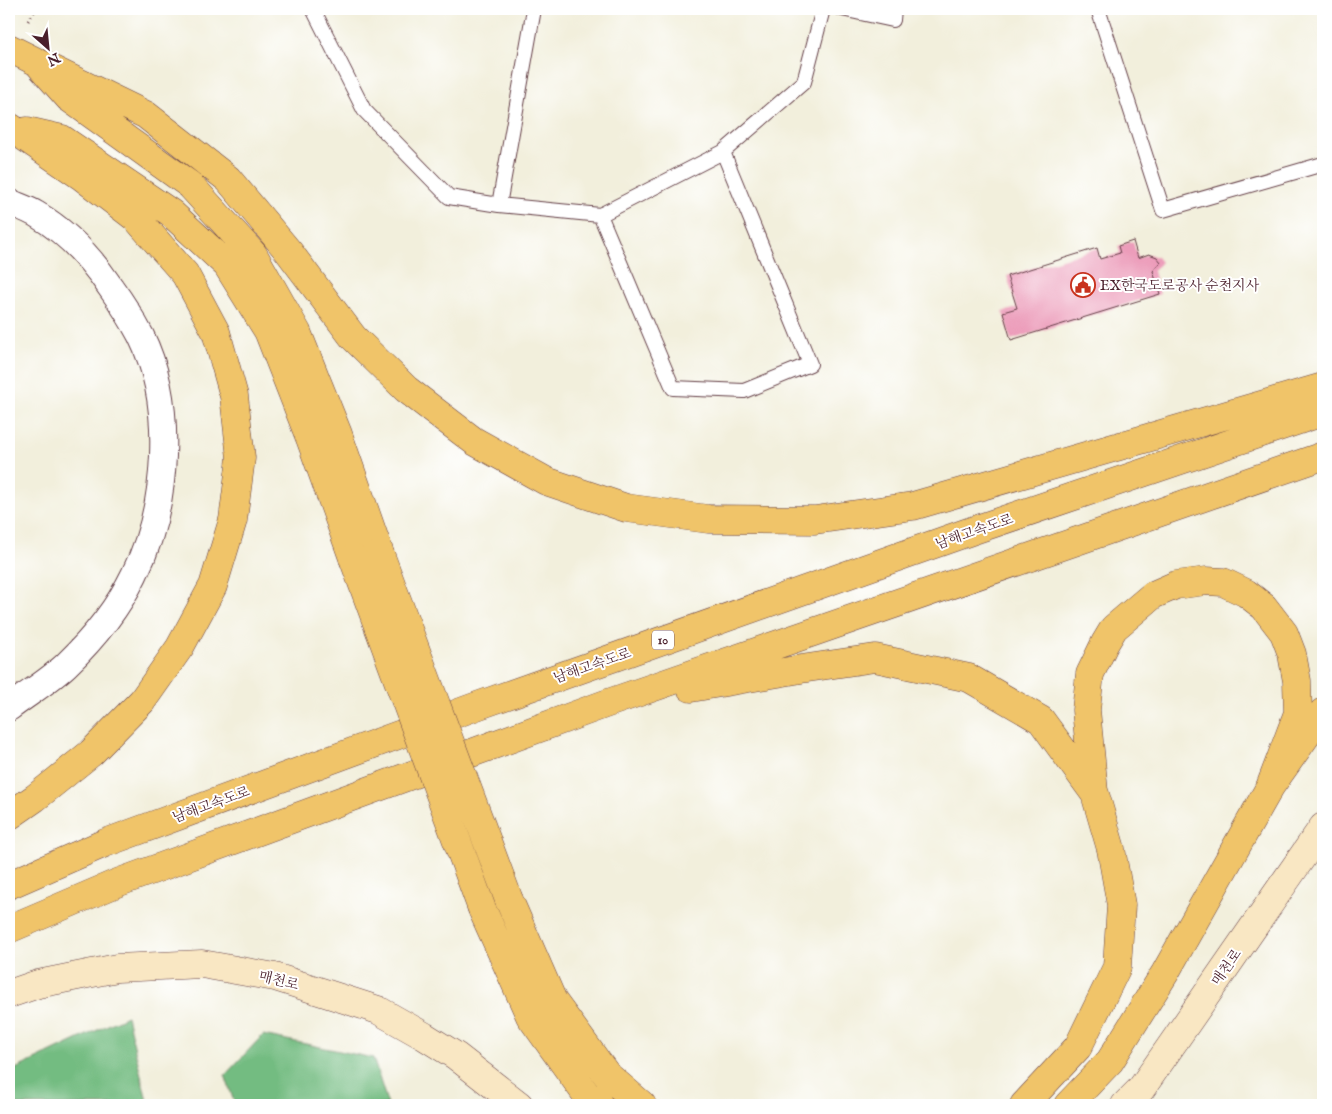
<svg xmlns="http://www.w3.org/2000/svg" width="1332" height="1114" font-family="'IM FELL English','Noto Serif KR',serif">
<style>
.forest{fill:#73bc81;stroke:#5e6e56}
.building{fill:#ec9cba}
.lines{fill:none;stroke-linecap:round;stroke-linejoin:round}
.service-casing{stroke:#633e46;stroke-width:16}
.minor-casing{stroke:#633e46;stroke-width:28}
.secondary-casing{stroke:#633e46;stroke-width:29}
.motorway-casing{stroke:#633e46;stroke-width:29}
.path{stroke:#633e46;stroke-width:3;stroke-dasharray:1 4;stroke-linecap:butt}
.service{stroke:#fff;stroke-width:14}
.minor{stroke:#fff;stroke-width:26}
.secondary{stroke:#f9e7c3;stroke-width:28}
.motorway{stroke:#f0c469;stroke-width:28}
.motorway-bridge-casing{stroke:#633e46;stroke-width:29;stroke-linecap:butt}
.motorway-bridge{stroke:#f0c469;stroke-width:28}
.labels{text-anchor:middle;stroke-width:4;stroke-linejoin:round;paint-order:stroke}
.shield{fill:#fff;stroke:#80626b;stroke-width:1}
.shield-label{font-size:12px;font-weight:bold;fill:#4a1f2b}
.poi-label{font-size:14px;fill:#4a1f2b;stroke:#fff;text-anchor:start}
.street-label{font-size:14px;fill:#4a1f2b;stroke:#fff}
</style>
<rect width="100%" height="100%" fill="#fff"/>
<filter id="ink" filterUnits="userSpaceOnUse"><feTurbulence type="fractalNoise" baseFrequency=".02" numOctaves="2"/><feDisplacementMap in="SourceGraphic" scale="10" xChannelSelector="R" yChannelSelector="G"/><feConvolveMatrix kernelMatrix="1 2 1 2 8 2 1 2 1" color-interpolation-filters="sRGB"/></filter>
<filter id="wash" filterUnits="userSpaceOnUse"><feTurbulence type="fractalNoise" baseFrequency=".0096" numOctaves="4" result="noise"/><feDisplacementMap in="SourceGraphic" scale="20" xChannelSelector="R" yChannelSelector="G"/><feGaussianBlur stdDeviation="1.12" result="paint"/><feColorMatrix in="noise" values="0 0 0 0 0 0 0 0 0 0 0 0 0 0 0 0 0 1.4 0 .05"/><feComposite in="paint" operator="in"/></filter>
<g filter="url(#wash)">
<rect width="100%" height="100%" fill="#f2efdc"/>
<path class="forest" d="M127 1016 148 1105H9V1072Z
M263 1035 373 1058 388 1105H235L225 1075Z"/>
<g id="blocks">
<path class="building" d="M1133 241 1138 258 1149 254 1157 257 1161 262 1153 271 1160 294 1011 340 1003 312 1017 308 1007 276 1097 248 1100 259 1120 253 1118 246Z"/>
</g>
</g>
<g filter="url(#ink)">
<use href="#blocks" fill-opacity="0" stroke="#633e46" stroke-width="1"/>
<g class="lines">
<defs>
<path id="service" d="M313 9 364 110 449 197 499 205 600 215 723 152 804 82 823 9
M842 9 893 20 894 9
M1098 9 1163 210 1323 164
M499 205 534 9
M600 215 673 388 744 391 810 364 723 152"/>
<path id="minor" d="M9 202C18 206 28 209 36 214 67 232 91 258 111 288 122 303 132 319 141 336 175 405 168 507 134 575 118 608 93 639 66 665 49 681 27 694 9 708"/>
<path id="secondary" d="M9 994 38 984 117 968 202 964 275 977 378 1010 424 1036 456 1056 519 1105
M1125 1105 1141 1089 1323 827"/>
<path id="motorway" d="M9 48 37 62 69 98 190 185 253 254 297 332 338 434 380 554
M37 62 146 115 228 179 289 252 353 337 406 389 474 441 546 481 626 508 708 519 815 520 913 506 1323 387
M27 131 62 139 171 213 227 265 268 331 311 441 353 558
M691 688 801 669 875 658 969 678 1041 720 1095 794 1111 849 1121 905 1117 967 1078 1047 1024 1105
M1094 792 1086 710 1090 674 1105 643 1114 628 1153 595 1176 585 1206 581 1223 582 1246 593 1264 607 1284 633 1292 654 1297 681 1298 713 1270 787
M9 816 35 798 91 753 142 701 180 647 213 586 233 520 241 458 234 396 216 332 185 274 137 219 81 176 10 127
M9 885 105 843 477 706 974 530 1323 412
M509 900 553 1001 607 1075 642 1105
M482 909 530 1016 586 1094 599 1105
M9 929 117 883 608 703 1323 456
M1068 1105 1110 1061 1165 973 1270 787 1323 712"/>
</defs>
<use href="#service" class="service-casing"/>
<use href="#minor" class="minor-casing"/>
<use href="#secondary" class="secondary-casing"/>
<use href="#motorway" class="motorway-casing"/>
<path class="path" d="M28 21 36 9"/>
<use href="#service" class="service"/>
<use href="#minor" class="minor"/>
<use href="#secondary" class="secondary"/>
<use href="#motorway" class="motorway"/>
<defs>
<path id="motorway-bridge" d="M380 554 509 900
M353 558 482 909"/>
</defs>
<use href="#motorway-bridge" class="motorway-bridge-casing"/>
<use href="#motorway-bridge" class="motorway-bridge"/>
</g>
</g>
<defs>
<symbol id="civic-ring" viewBox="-11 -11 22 22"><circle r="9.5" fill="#fff" stroke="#c8321e" stroke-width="1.5"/><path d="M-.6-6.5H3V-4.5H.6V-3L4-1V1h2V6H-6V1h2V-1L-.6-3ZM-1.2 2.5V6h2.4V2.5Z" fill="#c8321e"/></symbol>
</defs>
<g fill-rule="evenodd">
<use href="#civic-ring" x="1069" y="271" width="28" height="28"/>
</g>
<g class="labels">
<rect class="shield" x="652" y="630.5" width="22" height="19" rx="4"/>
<g class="shield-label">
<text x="663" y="644">10</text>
</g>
<g class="poi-label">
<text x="1100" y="290">EX한국도로공사 순천지사</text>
</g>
<g class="street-label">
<text transform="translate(974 531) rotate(-19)" y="5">남해고속도로</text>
<text transform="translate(592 665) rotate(-19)" y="5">남해고속도로</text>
<text transform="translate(211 804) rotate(-20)" y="5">남해고속도로</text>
<text transform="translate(1226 967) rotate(-55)" y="5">매천로</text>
<text transform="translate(279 980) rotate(14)" y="5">매천로</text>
</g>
</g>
<rect width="1332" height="1114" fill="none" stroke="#fff" stroke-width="30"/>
<g transform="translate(48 48) rotate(153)" stroke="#ffffff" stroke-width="4" paint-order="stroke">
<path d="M0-4L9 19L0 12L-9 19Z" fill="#4a1f2b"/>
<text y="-8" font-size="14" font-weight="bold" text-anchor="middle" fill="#4a1f2b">N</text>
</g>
</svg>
